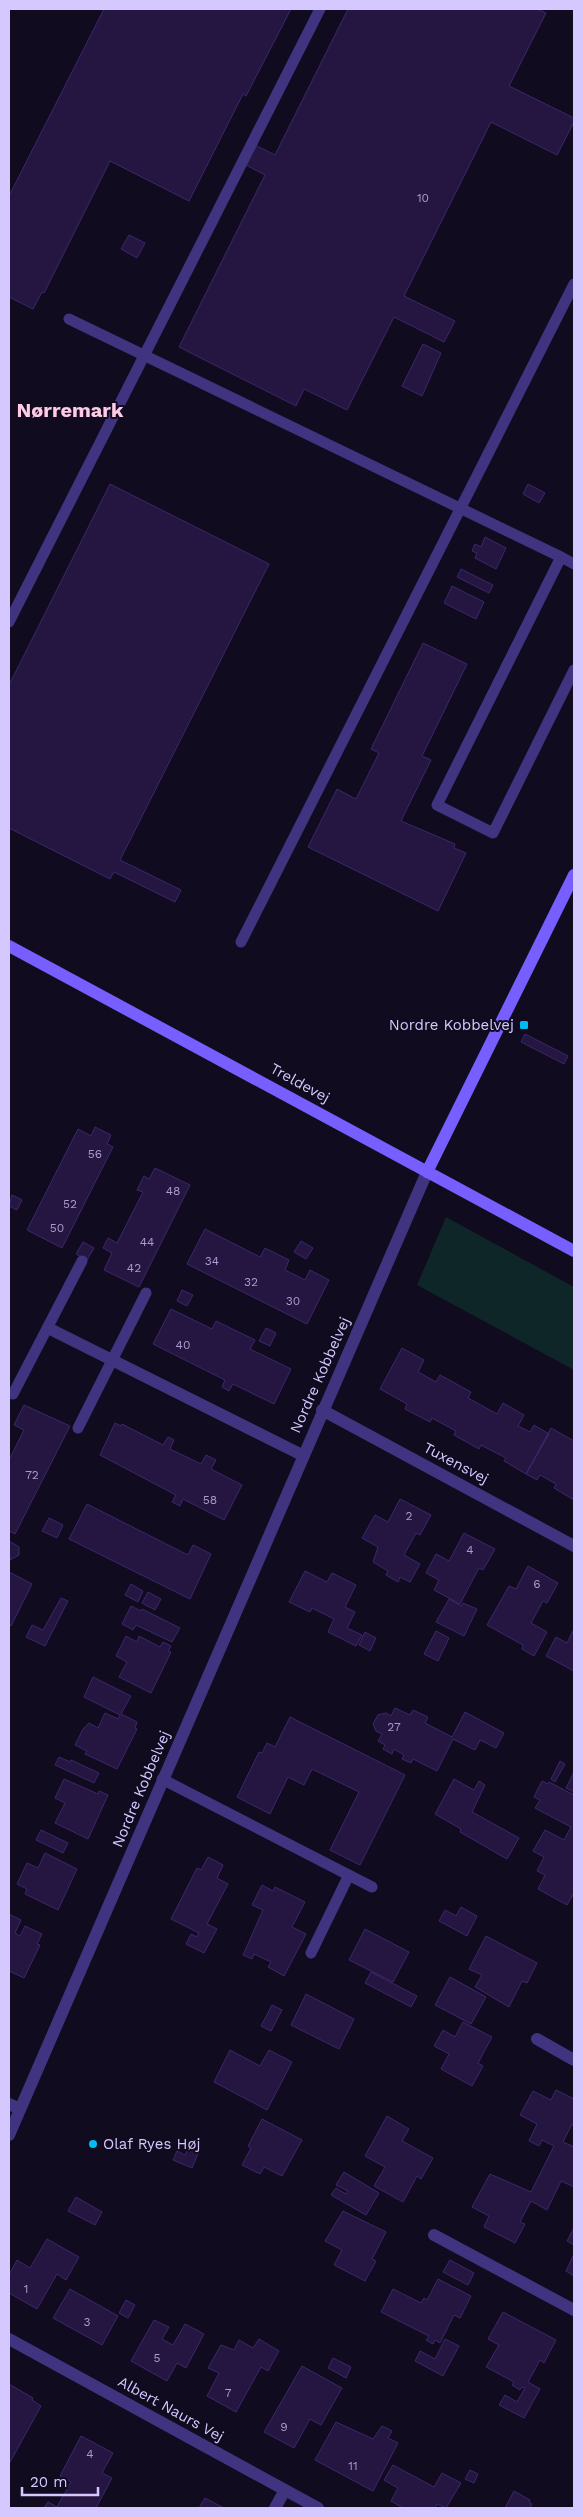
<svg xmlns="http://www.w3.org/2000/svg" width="583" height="2517" font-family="'Work Sans',sans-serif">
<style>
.green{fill:#0e2628}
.building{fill:#241640;stroke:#3d276d}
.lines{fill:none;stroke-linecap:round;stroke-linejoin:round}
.lane{stroke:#40337f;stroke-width:11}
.street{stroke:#40337f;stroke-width:12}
.secondary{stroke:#775fff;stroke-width:12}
.poi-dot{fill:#00bcf3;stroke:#100b1e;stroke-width:2}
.labels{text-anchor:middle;stroke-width:4;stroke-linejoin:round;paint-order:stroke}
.number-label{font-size:12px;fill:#a99ccf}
.poi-label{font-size:15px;fill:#d5c8ff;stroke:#100b1e;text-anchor:end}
.street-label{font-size:15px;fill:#d5c8ff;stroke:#100b1e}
.district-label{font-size:20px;font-weight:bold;fill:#ffcae5;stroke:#100b1e}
</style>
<rect width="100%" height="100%" fill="#100b1e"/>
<path class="green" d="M446 1217 574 1287V1370L417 1285Z"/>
<path class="building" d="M104 9H291L246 96 243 94 189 201 110 161 44 293 42 292 33 309 9 297V196Z
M348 9H537L546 13 509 86 574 118V122L557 155 491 122 404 296 455 321 444 342 394 317 347 410 304 389 296 406 179 347 265 175 244 164 253 144 275 155Z
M129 235 145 243 137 258 121 249Z
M423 344 441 353 422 396 402 386Z
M110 484 269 564 120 860 181 890 175 902 114 872 110 879 9 828V685Z
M528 484 545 493 539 503 523 494Z
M485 537 506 548 496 569 475 558 477 553 472 551 475 544 481 547Z
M461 569 493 585 489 593 457 577Z
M452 586 484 602 476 619 444 603Z
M423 643 467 664 422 756 431 760 401 821 455 844 454 848 466 853 438 911 308 847 337 789 356 799 379 753 371 749Z
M525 1034 568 1056 564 1064 521 1042Z
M95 1127 111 1135 107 1144 113 1147 62 1248 27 1230 78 1129 91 1136Z
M155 1168 190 1185 139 1287 104 1270 112 1253 103 1248 108 1238 117 1243 143 1192 137 1190 144 1176 149 1179Z
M12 1195 22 1200 17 1210 9 1206Z
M205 1229 260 1257 265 1248 289 1260 285 1270 305 1280 310 1270 329 1280 307 1324 187 1264Z
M301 1241 313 1248 306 1259 294 1252Z
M83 1242 94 1248 87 1260 76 1254Z
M182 1290 193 1295 187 1306 177 1301Z
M171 1309 212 1329 216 1321 255 1340 250 1349 291 1369 274 1404 233 1384 229 1391 222 1387 225 1380 153 1344Z
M266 1328 276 1333 270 1346 259 1341Z
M402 1348 424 1360 418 1372 436 1382 440 1375 471 1392 468 1398 497 1414 503 1403 524 1415 518 1426 530 1432 534 1425 549 1434 526 1474 504 1461 506 1458 481 1445 479 1449 454 1435 456 1431 432 1418 430 1422 405 1409 407 1404 380 1389Z
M24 1405 70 1426 15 1534 9 1531V1460L24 1430 14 1425Z
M115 1423 121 1426 122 1424 163 1445 168 1437 174 1440 170 1449 201 1464 206 1455 216 1460 211 1469 242 1485 224 1520 183 1499 180 1506 172 1502 176 1495 100 1455Z
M551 1428 574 1441V1500L554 1488 556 1484 540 1475 537 1480 526 1474Z
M400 1499 431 1515 420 1535 416 1533 404 1555 420 1564 410 1582 400 1577 398 1582 386 1575 388 1571 373 1562 378 1547 362 1538 375 1515 388 1522Z
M87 1504 188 1555 193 1545 211 1554 190 1599 69 1539Z
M49 1518 63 1525 57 1538 42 1531Z
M464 1533 495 1549 483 1570 479 1568 460 1604 434 1590 439 1580 426 1573 436 1554 449 1561Z
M11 1542 19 1547V1555L10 1560 9 1543Z
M528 1566 558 1583 547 1603 543 1601 531 1623 547 1632 534 1656 522 1649 523 1645 487 1625 509 1586 516 1589Z
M305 1571 327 1582 332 1573 356 1585 345 1607 355 1612 347 1628 362 1635 356 1646 328 1632 334 1619 312 1608 310 1612 289 1602Z
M9 1572 32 1584 11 1626 9 1624Z
M131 1584 143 1591 138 1602 125 1595Z
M148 1592 161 1599 155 1610 142 1603Z
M61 1598 68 1601 45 1646 26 1637 32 1625 43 1630Z
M449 1599 461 1606 463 1603 477 1609 464 1636 436 1622Z
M131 1606 141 1611 142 1609 180 1628 172 1642 136 1625 133 1630 122 1624Z
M574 1629V1671L546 1656 556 1637 567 1643Z
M436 1631 449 1638 438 1661 424 1654Z
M365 1632 376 1638 370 1651 359 1645Z
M126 1636 137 1642 139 1636 160 1647 163 1642 171 1646 168 1651 171 1652 151 1693 119 1677 127 1662 116 1656Z
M93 1677 131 1696 121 1714 137 1722 135 1728 137 1729 117 1769 85 1754 87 1751 75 1745 83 1729 89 1723 98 1728 105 1713 118 1719 120 1715 84 1697Z
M395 1708 410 1715 413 1710 428 1717 425 1723 452 1737 465 1712 504 1733 496 1748 480 1740 475 1750 453 1739 437 1771 413 1759 411 1763 402 1759 404 1755 394 1749 392 1754 383 1749 385 1745 378 1741 382 1734 376 1731 373 1724 378 1715 386 1713 391 1716Z
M290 1717 405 1775 360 1865 330 1850 359 1792 312 1769 304 1785 288 1777 270 1814 237 1797 259 1752 262 1753 267 1743 275 1747Z
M59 1757 70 1762 71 1760 99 1773 94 1783 55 1765Z
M560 1761 565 1764 555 1782 551 1779Z
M574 1772V1792L566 1788Z
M64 1779 98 1794 99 1791 108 1795 88 1839 55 1823 65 1803 55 1798Z
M454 1779 474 1790 479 1781 485 1785 472 1812 519 1838 507 1859 460 1832 461 1829 435 1814Z
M542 1781 548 1784 549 1782 574 1795V1893L567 1905 538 1889 545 1875 537 1871 544 1857 533 1851 545 1830 564 1840 571 1827 535 1808 540 1800 534 1797Z
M41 1830 68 1843 63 1853 36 1840Z
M45 1853 77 1869 58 1910 25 1894 27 1889 17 1884 27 1863 38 1868Z
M208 1857 223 1865 217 1878 228 1884 207 1924 217 1929 204 1953 186 1944 191 1934 197 1937 199 1933 171 1919 197 1868 201 1870Z
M262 1885 273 1891 275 1887 305 1902 292 1927 306 1934 284 1976 268 1967 271 1962 254 1954 252 1959 243 1955 263 1910 252 1905Z
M461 1907 477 1916 467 1936 439 1921 445 1910 456 1916Z
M9 1914 21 1920 15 1933 20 1936 25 1926 42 1934 37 1944 40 1945 24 1978 9 1971Z
M365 1929 409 1952 393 1982 349 1960Z
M486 1936 537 1963 527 1983 522 1981 509 2007 475 1987 482 1975 469 1969Z
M371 1972 417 1996 411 2007 365 1983Z
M450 1977 486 1997 471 2024 435 2005Z
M306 1994 354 2019 339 2049 291 2025Z
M272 2005 282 2010 271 2031 261 2026Z
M463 2022 492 2037 478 2063 483 2066 472 2086 441 2069 449 2054 434 2046 443 2030 455 2037Z
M230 2050 260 2066 269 2050 292 2062 267 2110 214 2082Z
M556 2090 574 2099V2125L572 2124 563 2142 574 2147V2187L561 2181 547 2210 531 2201 520 2222 525 2224 515 2243 484 2227 489 2216 472 2207 490 2174 531 2192 554 2146 542 2140 539 2146 529 2141 537 2124 520 2115 533 2091 551 2100Z
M387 2116 409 2129 402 2141 433 2158 421 2179 417 2176 403 2202 374 2186 385 2167 365 2156Z
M262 2119 302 2140 282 2176 264 2167 260 2174 242 2165 251 2148 248 2146Z
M189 2147 199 2151 192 2168 173 2160 177 2151 185 2155Z
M344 2172 379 2193 366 2215 331 2195 336 2188 346 2194 348 2191 336 2185Z
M76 2197 102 2212 95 2225 68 2211Z
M343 2211 386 2232 372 2259 376 2261 365 2281 334 2265 342 2250 325 2241Z
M574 2228V2245L567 2241Z
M47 2239 79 2257 66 2280 57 2274 37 2309 9 2293V2275L17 2260 30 2268Z
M574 2254V2276L566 2271Z
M450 2260 474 2273 468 2285 443 2272Z
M438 2279 471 2296 460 2318 454 2315 440 2343 435 2340 433 2344 426 2340 429 2336 381 2312 393 2289 421 2303 424 2298 427 2300Z
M70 2289 118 2316 102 2345 53 2318Z
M126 2300 135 2305 128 2318 119 2313Z
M503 2312 556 2340 544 2363 540 2360 528 2382 540 2389 524 2418 499 2405 505 2395 517 2402 525 2388 522 2387 520 2390 512 2385 514 2382 486 2367 499 2345 488 2339Z
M154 2320 169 2327 162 2339 173 2345 185 2324 204 2334 186 2368 177 2363 167 2381 131 2361Z
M259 2339 279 2351 268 2371 261 2367 236 2412 207 2396 219 2373 208 2368 221 2345 234 2350 239 2340 253 2348Z
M445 2339 459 2346 443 2376 415 2361 420 2351 435 2359Z
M333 2358 351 2367 346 2378 328 2368Z
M302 2366 342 2388 321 2425 310 2419 294 2448 264 2432Z
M9 2384 33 2398 32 2400 41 2406 9 2464Z
M336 2422 373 2439 382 2426 392 2431 388 2438 398 2443 373 2491 315 2460Z
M81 2436 113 2453 102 2473 112 2478 96 2508H44L48 2502 57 2507 71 2482 60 2476Z
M393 2465 434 2487 442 2473 461 2483 446 2508 437 2504 435 2508H403L391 2501 398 2488 384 2480Z
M470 2470 478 2474 474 2483 465 2479Z
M514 2491 530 2500 529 2502 532 2504 530 2508H505Z
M205 2498 224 2508H199Z"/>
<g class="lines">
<path class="lane" d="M69 319 561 557
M574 564 561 557 437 805 493 833 574 670
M9 622 320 9
M241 942 574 284
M13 1394 82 1261
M78 1428 146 1293
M162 1779 372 1887
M311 1953 349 1875"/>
<path class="street" d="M48 1328 302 1455
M322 1410 574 1546
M537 2039 574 2060
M9 2104 20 2109
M9 2135 427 1172
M434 2235 574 2310
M9 2339 318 2508
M275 2508 285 2490"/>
<path class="secondary" d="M9 946 574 1251
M427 1172 574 875"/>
</g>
<g class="poi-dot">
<rect x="519" y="1020" width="10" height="10" rx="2.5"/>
<circle cx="93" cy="2144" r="5"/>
</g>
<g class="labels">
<g class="number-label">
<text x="423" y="202">10</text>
<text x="95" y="1158">56</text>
<text x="173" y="1195">48</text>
<text x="70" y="1208">52</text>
<text x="57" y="1232">50</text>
<text x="147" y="1246">44</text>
<text x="212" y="1265">34</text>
<text x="134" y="1272">42</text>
<text x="251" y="1286">32</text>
<text x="293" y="1305">30</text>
<text x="183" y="1349">40</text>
<text x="32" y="1479">72</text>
<text x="210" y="1504">58</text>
<text x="409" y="1520">2</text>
<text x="470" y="1554">4</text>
<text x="537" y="1588">6</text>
<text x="394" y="1731">27</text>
<text x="26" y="2293">1</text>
<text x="87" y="2326">3</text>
<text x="157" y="2362">5</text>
<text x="228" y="2397">7</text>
<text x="284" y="2431">9</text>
<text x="90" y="2458">4</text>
<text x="353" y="2470">11</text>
</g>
<g class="poi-label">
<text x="514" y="1030">Nordre Kobbelvej</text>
<text x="103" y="2149" text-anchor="start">Olaf Ryes Høj</text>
</g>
<g class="street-label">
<text transform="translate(300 1083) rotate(29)" y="5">Treldevej</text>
<text transform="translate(320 1375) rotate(-66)" y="5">Nordre Kobbelvej</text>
<text transform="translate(456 1463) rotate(28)" y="5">Tuxensvej</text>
<text transform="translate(141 1789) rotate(-67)" y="5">Nordre Kobbelvej</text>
<text transform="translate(171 2409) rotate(29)" y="5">Albert Naurs Vej</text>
</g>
<g class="district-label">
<text x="70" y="417">Nørremark</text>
</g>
</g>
<rect width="583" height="2517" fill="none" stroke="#d5c8ff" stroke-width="20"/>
<path d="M22 2487v8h76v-8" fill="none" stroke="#d5c8ff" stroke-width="2.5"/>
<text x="30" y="2487" font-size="15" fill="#d5c8ff" stroke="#100b1e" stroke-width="4" paint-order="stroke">20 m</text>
</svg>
